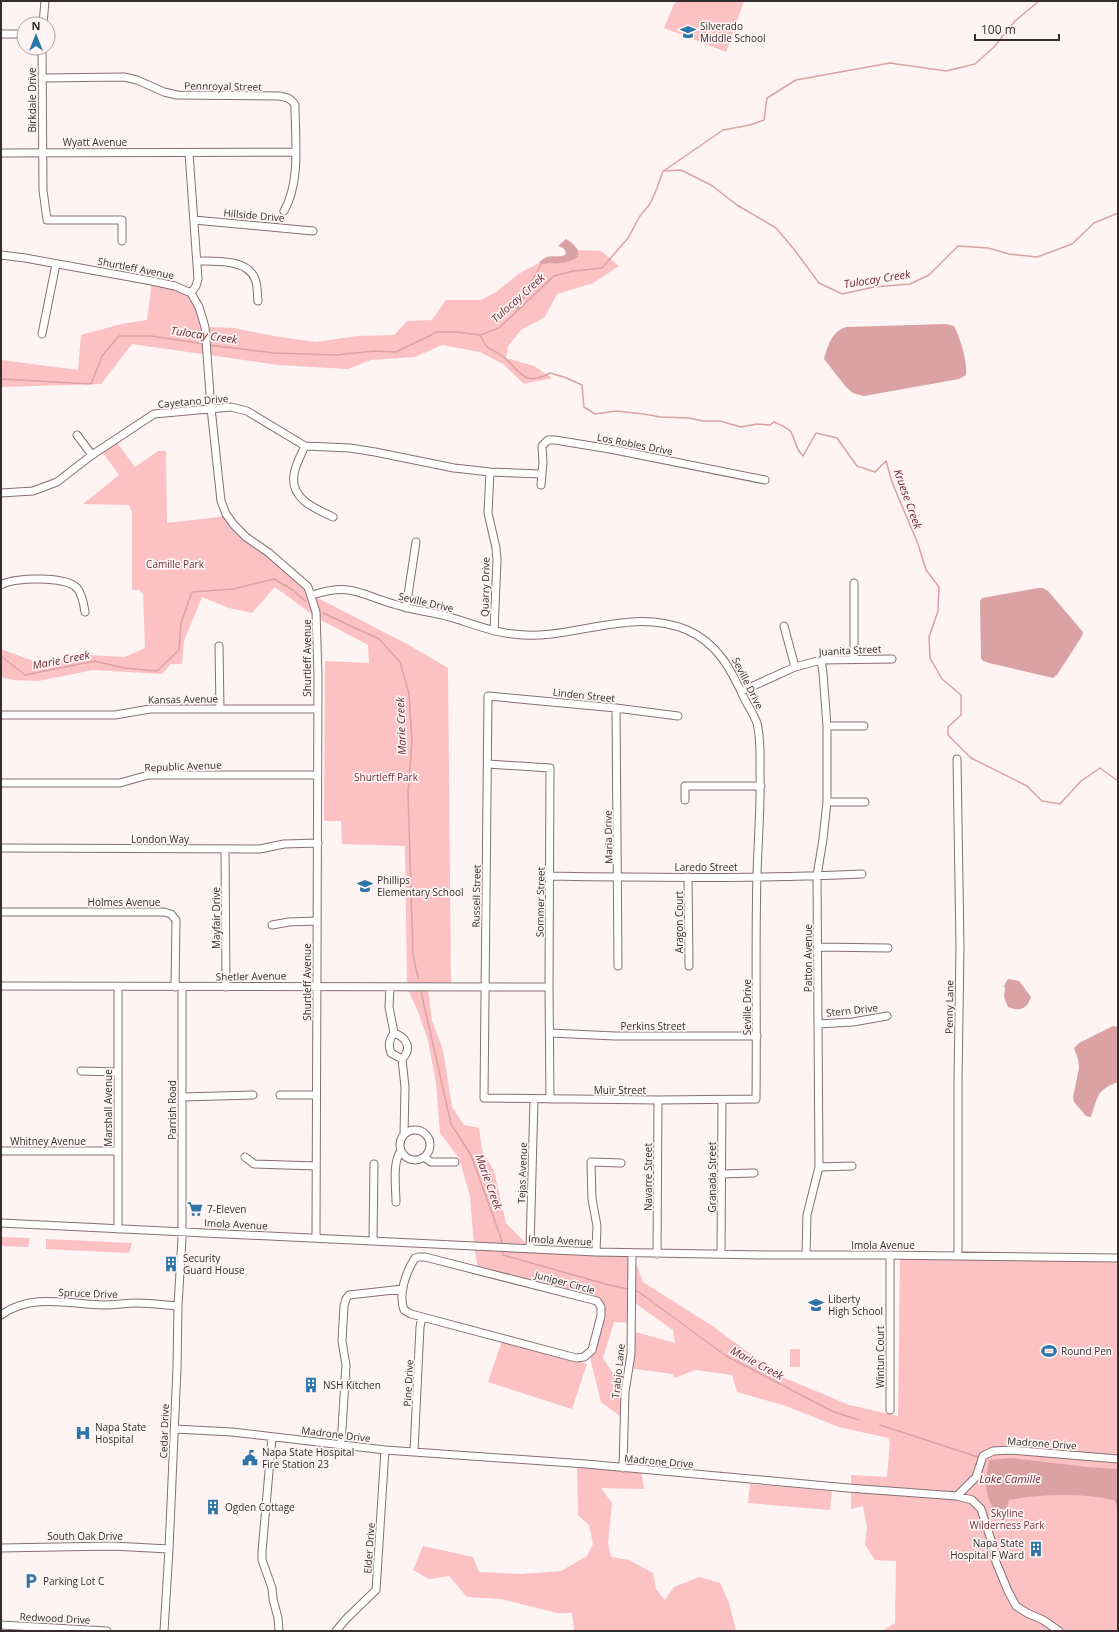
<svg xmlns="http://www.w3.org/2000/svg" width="1119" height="1632" font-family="'Open Sans',sans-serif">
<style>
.green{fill:#fbc1c3}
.water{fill:#dba2a4}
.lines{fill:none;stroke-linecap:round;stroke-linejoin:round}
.stream{stroke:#dba2a4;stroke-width:1.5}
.minor-casing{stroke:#857171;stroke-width:9}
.minor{stroke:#fff;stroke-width:7}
.labels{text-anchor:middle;stroke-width:3.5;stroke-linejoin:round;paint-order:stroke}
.poi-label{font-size:10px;fill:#352d2d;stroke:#fef4f4;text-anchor:start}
.street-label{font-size:10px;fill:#352d2d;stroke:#fef4f4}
.park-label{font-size:10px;fill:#742f37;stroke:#fef4f4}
.water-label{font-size:11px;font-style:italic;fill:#6c272f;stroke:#fef4f4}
</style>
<rect width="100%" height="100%" fill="#fef4f4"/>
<path class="green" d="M678 1H744L726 52 664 28 674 4Z
M578 250 601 251 619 266 593 283 557 294 545 317 521 330 508 346 506 358 534 366 552 378 524 384 503 364 480 352 442 345 415 357 371 360 348 369 278 365 132 344 101 384 1 387V360L78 370 81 335 121 324 147 320 152 281 191 293 205 327 234 328 274 336 315 342 358 336 394 335 407 321 432 320 446 300H481L496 292 520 273 539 263 541 264 559 263 578 257Z
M115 440 135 467 158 451H166L167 523 219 517 226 514 312 595 407 644 448 668 451 987H428L432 1021 443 1050 452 1107 464 1125 479 1128 482 1150 494 1171 506 1223 530 1248 632 1253 643 1282 711 1325 780 1376 849 1405 898 1416 900 1255 1118 1258V1631H882L895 1623 896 1561 875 1560 865 1545 867 1527 863 1506 851 1509V1475L887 1477 890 1442 888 1438 839 1427 783 1405 737 1392 732 1375 695 1370 675 1378 672 1374 629 1368 632 1331 675 1343 673 1330 632 1301V1323L614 1322 603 1358 625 1392 624 1419 601 1402 589 1354 601 1316 597 1301 478 1270 474 1245 470 1196 459 1158 440 1133 436 1083 428 1040 418 1012 407 987 405 846 342 844 341 821H324L325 661 369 663 368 645 317 618 275 587 252 613 229 608 202 597 184 641 182 664H171L162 674 93 670 38 681 13 680 1 677V649L39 663 87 655 125 657 145 648 143 594 139 590H132V512L129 505 83 504 119 475 101 450Z
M1 1237 30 1238 28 1247 1 1246Z
M46 1239 132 1243 129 1253 46 1249Z
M502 1341 587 1364 572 1409 488 1382Z
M790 1349H800V1367H790Z
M577 1464 641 1469 644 1489 601 1488 612 1503 608 1543 611 1557 629 1560 653 1573 656 1589 665 1600 674 1587 699 1577 720 1583 729 1603 736 1630 738 1631H573L574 1628 572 1613H557L501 1599 467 1597 449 1576 429 1579 413 1570 423 1546 473 1557 479 1572 521 1574 561 1571 587 1556 593 1544 589 1525 578 1515Z
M750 1484 832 1491 830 1510 748 1503Z"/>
<path class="water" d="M566 239 572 243 578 250V257C567 265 553 263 541 264L539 263C548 252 555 259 565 255L566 252 563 248 558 246Z
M946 324 954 326C960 337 968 363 966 375L959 379 864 396 853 393 846 387 824 359C828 346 831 332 846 327Z
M1038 588H1043L1048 591 1083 632 1082 636 1057 675 1053 678 989 663 983 661 981 658 980 601 982 598Z
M1008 979 1019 981 1031 997C1027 1009 1020 1012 1008 1007L1004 997 1005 988 1004 986Z
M1113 1026 1118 1027V1082C1096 1090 1098 1097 1091 1117L1086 1116 1074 1102 1073 1097 1079 1068 1078 1059 1074 1048 1079 1043Z
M1011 1458 1087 1467 1118 1469V1508L1114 1500C1082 1493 1042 1494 1009 1500L1003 1522C984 1497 984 1490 989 1460Z"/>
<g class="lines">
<path class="stream" d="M665 170 723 130 750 125 764 120 767 98 796 80 890 63 946 71 975 64 994 47 1015 21 1039 1
M516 312 541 264
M480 335C489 353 489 346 502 356 521 370 522 388 550 373L564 377 582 385 584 407 595 414 616 411 644 414 660 417 689 418 703 421H720L741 427 757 424 770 425 774 422C780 425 787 427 791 432 797 442 793 445 803 456L816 433 837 438 857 466 875 472 886 461 892 482 918 544 926 570 939 587 938 611 929 637 930 658 942 679 961 695V715L948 727V735L971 758 1027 786 1042 801 1060 804 1081 781 1100 768 1118 781
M209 345 274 353 336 355 374 351 396 352 437 332H457L480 335 499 328 554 276 573 271 602 268 628 238 640 216 650 204 657 188 663 171 681 170 711 185 737 205 776 228 793 248 819 283 842 294 874 287 910 284 929 275 958 246 988 248 1009 254 1037 257 1072 244 1094 223 1118 213
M1 379 91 384 102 356 119 336H151L204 344
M323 613 379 639 400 662 409 694 412 742 408 793 413 955 418 978
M1 656 25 675 95 661 124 668 157 671 179 650 181 623 192 592 233 589 274 579 293 590 305 601
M421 991 451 1124 471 1155 501 1238 502 1245
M502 1251 503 1255 609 1285 628 1289
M636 1291 639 1292 726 1356 834 1412 859 1420
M880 1425 978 1457"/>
<defs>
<path id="minor" d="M43 24 45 1
M1 34H24
M42 48 43 190 47 220H122V241
M42 78 124 77 137 80 164 92 177 95 279 96C286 97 291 98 295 105 295 138 301 182 284 211
M1 153 295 152
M189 153 198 279 196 286 191 293
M194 220 313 231
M1 255 25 258 152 281 175 286 191 293 199 307 205 327 211 408 221 501 226 514 234 525 246 537 269 553 308 587 316 612 318 675 316 1238
M197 261C214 261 248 259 255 279 258 285 257 294 258 301
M42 334 56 264
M77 435 92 455
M305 446C301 455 295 465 294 475 290 499 316 509 333 517
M490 472 488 513 496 548 497 560 494 631
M541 485 543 462 542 446 548 440H555L610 449 765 480
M1 493 33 491 57 482 92 455 154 414 231 407 247 411 305 446 350 448 375 452 454 468 490 472 541 474
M854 583V659
M1 585C13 577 67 576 77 588 82 594 84 605 85 612
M312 595C354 582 359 595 397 605 415 611 435 612 453 618 473 624 491 632 513 634 571 642 628 606 687 630 718 643 732 671 745 700 749 707 754 715 757 723 761 739 760 756 760 772 761 806 758 840 757 874 755 949 757 1024 756 1099L658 1100 484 1098 488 696 616 708 678 716
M406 608 416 542
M784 626 795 667
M219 646 220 709
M742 691 795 667 821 660 892 659
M616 708 618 966
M1 715H115L150 709H317
M827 726H864
M957 759 960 946 958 1081V1256
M488 764 550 768 549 987 550 1099
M1 783H120L148 775H317
M685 800V786H761
M827 802H865
M1 848 260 849 284 844 318 843
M225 849 226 987
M550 876C654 878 758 879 862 874
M688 877 689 966
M1 912H164L171 914 176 920 175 987
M272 925 289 922 317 921
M818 947 888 948
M1 986 549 987
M118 987V1229
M390 987 389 1007 394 1033C389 1040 388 1045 391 1053L402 1059
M818 1024 853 1022 887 1016
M394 1033C406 1037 413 1048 402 1059L405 1087 404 1134
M550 1033 615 1036H757
M81 1071 118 1072
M280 1095H316
M182 1097 253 1095
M400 1145a15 15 0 1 1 30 0a15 15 0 1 1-30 0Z
M1 1151H118
M245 1157 254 1164 316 1166
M424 1157 431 1162H455
M819 1167 852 1166
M721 1174 754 1173
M396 1202C396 1189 392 1161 401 1151
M1 1223 596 1252 770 1255H879L1118 1258
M373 1240 374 1164
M530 1248 534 1099
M596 1252 597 1226 592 1199 591 1162 621 1163
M657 1254 658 1100
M721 1254 722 1100
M806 1255 807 1215 819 1167 817 876 823 839 827 802V726L823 673 821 660
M419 1257H425L597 1301 601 1307V1316L592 1350 584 1357 576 1358 411 1314 404 1310C398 1294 406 1272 415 1258Z
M1 1315C31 1293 69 1304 103 1305 115 1305 126 1303 137 1303 151 1303 164 1305 178 1306
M890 1410V1255
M175 1429 232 1432 385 1450 586 1464 848 1488 957 1496 976 1477 983 1456 993 1451 1011 1450 1118 1459
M272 1437 262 1552V1560L272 1588 273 1599 278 1618 279 1631
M341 1445 346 1365 342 1341 344 1306 346 1299 349 1295 403 1289
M414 1451 420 1327 422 1317
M623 1468 625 1392 631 1354 632 1253
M957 1496 972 1500 981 1509 993 1546 996 1562 1008 1591 1016 1606 1027 1613 1043 1620 1059 1631
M1 1548 112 1546 169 1549
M1 1625 107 1631
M164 1631 169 1549 177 1368 178 1306 182 1238V987
M336 1631 346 1619 376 1590 385 1450"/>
</defs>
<use href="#minor" class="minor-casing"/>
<use href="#minor" class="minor"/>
</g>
<defs>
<symbol id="school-bare" viewBox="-9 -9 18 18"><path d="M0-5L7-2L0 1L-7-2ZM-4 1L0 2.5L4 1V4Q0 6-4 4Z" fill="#2c76aa" stroke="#fef4f4" stroke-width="2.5" paint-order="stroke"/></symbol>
<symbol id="supermarket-bare" viewBox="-9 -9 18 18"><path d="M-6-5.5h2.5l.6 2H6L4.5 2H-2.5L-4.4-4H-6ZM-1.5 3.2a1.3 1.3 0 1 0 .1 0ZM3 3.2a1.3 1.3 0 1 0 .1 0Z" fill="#2c76aa" stroke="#fef4f4" stroke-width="2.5" paint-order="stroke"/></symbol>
<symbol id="building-bare" viewBox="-9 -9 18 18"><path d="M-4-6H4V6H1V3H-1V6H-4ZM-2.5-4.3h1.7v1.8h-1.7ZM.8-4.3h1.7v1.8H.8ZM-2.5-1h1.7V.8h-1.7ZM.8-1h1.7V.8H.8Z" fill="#2c76aa" stroke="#fef4f4" stroke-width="2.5" paint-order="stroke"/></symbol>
<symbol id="stadium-bare" viewBox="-9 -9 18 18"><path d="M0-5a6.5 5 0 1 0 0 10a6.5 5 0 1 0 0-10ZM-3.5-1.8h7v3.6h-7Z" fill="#2c76aa" stroke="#fef4f4" stroke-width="2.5" paint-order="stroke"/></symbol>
<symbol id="hospital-bare" viewBox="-9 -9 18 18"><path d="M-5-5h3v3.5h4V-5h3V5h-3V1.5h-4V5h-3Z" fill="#2c76aa" stroke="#fef4f4" stroke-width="2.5" paint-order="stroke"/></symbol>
<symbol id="civic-bare" viewBox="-9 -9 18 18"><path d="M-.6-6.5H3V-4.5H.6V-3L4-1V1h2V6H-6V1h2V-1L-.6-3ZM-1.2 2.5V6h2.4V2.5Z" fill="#2c76aa" stroke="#fef4f4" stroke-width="2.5" paint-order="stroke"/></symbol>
<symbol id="parking-bare" viewBox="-9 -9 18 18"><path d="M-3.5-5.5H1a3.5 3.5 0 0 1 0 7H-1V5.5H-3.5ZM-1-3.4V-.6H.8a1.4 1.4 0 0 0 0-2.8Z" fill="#2c76aa" stroke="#fef4f4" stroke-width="2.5" paint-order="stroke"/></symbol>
</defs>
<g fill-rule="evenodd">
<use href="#school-bare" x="677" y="21" width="22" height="22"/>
<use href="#school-bare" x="354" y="875" width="22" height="22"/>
<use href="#supermarket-bare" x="184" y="1198" width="22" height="22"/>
<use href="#building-bare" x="160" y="1253" width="22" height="22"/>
<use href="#school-bare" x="805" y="1294" width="22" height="22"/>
<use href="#stadium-bare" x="1038" y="1340" width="22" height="22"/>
<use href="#building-bare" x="300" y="1374" width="22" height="22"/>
<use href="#hospital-bare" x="72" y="1422" width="22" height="22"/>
<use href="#civic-bare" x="239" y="1447" width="22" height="22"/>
<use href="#building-bare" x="202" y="1496" width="22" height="22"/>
<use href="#building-bare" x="1025" y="1538" width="22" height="22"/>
<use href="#parking-bare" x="20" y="1570" width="22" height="22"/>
</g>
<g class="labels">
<g class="poi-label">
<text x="700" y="30">Silverado<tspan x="700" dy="12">Middle School</tspan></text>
<text x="377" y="884">Phillips<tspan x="377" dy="12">Elementary School</tspan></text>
<text x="207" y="1213">7-Eleven</text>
<text x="183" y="1262">Security<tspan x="183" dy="12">Guard House</tspan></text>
<text x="828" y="1303">Liberty<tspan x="828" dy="12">High School</tspan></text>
<text x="1061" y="1355">Round Pen</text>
<text x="323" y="1389">NSH Kitchen</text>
<text x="95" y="1431">Napa State<tspan x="95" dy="12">Hospital</tspan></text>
<text x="262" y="1456">Napa State Hospital<tspan x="262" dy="12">Fire Station 23</tspan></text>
<text x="225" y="1511">Ogden Cottage</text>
<text x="1024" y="1547" text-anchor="end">Napa State<tspan x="1024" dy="12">Hospital F Ward</tspan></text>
<text x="43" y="1585">Parking Lot C</text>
</g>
<g class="street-label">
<text transform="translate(223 86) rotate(1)" y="4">Pennroyal Street</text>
<text transform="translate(32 100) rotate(-90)" y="4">Birkdale Drive</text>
<text x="95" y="146">Wyatt Avenue</text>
<text transform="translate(254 215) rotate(5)" y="4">Hillside Drive</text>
<text transform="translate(136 268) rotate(11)" y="4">Shurtleff Avenue</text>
<text transform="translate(193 401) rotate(-5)" y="4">Cayetano Drive</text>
<text transform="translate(635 444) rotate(11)" y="4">Los Robles Drive</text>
<text transform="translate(485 587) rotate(-89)" y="4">Quarry Drive</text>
<text transform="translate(426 602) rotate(13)" y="4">Seville Drive</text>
<text transform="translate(850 650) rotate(-3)" y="4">Juanita Street</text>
<text transform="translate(307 658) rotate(-90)" y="4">Shurtleff Avenue</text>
<text transform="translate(748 683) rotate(63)" y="4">Seville Drive</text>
<text transform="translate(584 695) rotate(6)" y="4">Linden Street</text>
<text transform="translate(183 699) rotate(-1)" y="4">Kansas Avenue</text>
<text transform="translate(183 766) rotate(-2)" y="4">Republic Avenue</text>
<text transform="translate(608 837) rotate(-91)" y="4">Maria Drive</text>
<text x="160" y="843">London Way</text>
<text x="706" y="871">Laredo Street</text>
<text transform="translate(476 896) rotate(-89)" y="4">Russell Street</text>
<text x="124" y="906">Holmes Avenue</text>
<text transform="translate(540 902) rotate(-89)" y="4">Sommer Street</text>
<text transform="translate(216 918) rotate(-90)" y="4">Mayfair Drive</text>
<text transform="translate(679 922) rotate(-90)" y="4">Aragon Court</text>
<text transform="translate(808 958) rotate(-90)" y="4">Patton Avenue</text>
<text transform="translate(251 976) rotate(-1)" y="4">Shetler Avenue</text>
<text transform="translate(307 982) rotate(-90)" y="4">Shurtleff Avenue</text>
<text transform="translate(747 1007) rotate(-90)" y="4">Seville Drive</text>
<text transform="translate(949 1007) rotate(-89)" y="4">Penny Lane</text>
<text transform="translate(852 1010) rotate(-6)" y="4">Stern Drive</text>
<text x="653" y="1030">Perkins Street</text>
<text x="620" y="1094">Muir Street</text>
<text transform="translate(108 1108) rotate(-90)" y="4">Marshall Avenue</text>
<text transform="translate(172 1110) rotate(-90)" y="4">Parrish Road</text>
<text x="48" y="1145">Whitney Avenue</text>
<text transform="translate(522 1173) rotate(-88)" y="4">Tejas Avenue</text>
<text transform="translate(648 1177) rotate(-90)" y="4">Navarre Street</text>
<text transform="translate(712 1177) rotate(-90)" y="4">Granada Street</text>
<text transform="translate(236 1224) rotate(3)" y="4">Imola Avenue</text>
<text transform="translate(560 1240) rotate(3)" y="4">Imola Avenue</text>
<text x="883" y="1249">Imola Avenue</text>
<text transform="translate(565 1282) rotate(15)" y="4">Juniper Circle</text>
<text transform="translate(88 1293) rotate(2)" y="4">Spruce Drive</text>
<text transform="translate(880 1357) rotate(-90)" y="4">Wintun Court</text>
<text transform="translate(618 1371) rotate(-84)" y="4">Trabjo Lane</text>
<text transform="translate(408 1383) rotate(-87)" y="4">Pine Drive</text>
<text transform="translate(164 1431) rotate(-88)" y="4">Cedar Drive</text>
<text transform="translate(336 1434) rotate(7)" y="4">Madrone Drive</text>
<text transform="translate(1042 1443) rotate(4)" y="4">Madrone Drive</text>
<text transform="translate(659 1461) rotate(5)" y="4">Madrone Drive</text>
<text x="85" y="1540">South Oak Drive</text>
<text transform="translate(369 1548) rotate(-86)" y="4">Elder Drive</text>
<text transform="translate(55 1618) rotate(3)" y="4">Redwood Drive</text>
</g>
<g class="park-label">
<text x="175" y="568">Camille Park</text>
<text x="386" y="781">Shurtleff Park</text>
<text x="1007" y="1517">Skyline<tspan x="1007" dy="12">Wilderness Park</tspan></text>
</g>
<g class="water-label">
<text transform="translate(877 279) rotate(-9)" y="4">Tulocay Creek</text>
<text transform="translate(518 298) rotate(-42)" y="4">Tulocay Creek</text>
<text transform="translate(204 335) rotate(8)" y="4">Tulocay Creek</text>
<text transform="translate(908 499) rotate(70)" y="4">Kruese Creek</text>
<text transform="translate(61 660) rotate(-11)" y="4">Marie Creek</text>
<text transform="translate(401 726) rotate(-92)" y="4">Marie Creek</text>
<text transform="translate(489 1182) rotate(70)" y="4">Marie Creek</text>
<text transform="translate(757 1363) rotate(28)" y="4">Marie Creek</text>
<text x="1010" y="1483">Lake Camille</text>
</g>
</g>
<rect width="1119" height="1632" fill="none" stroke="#352d2d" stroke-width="4"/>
<g transform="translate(36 36)"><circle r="19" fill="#fef4f4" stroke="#aea4a4"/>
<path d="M0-3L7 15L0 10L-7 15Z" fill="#2c76aa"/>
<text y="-6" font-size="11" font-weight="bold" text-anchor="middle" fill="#352d2d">N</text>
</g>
<path d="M975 34v6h84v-6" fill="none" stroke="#352d2d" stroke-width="2"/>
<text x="981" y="34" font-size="12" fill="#352d2d" stroke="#fef4f4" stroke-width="3" paint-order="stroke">100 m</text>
</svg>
